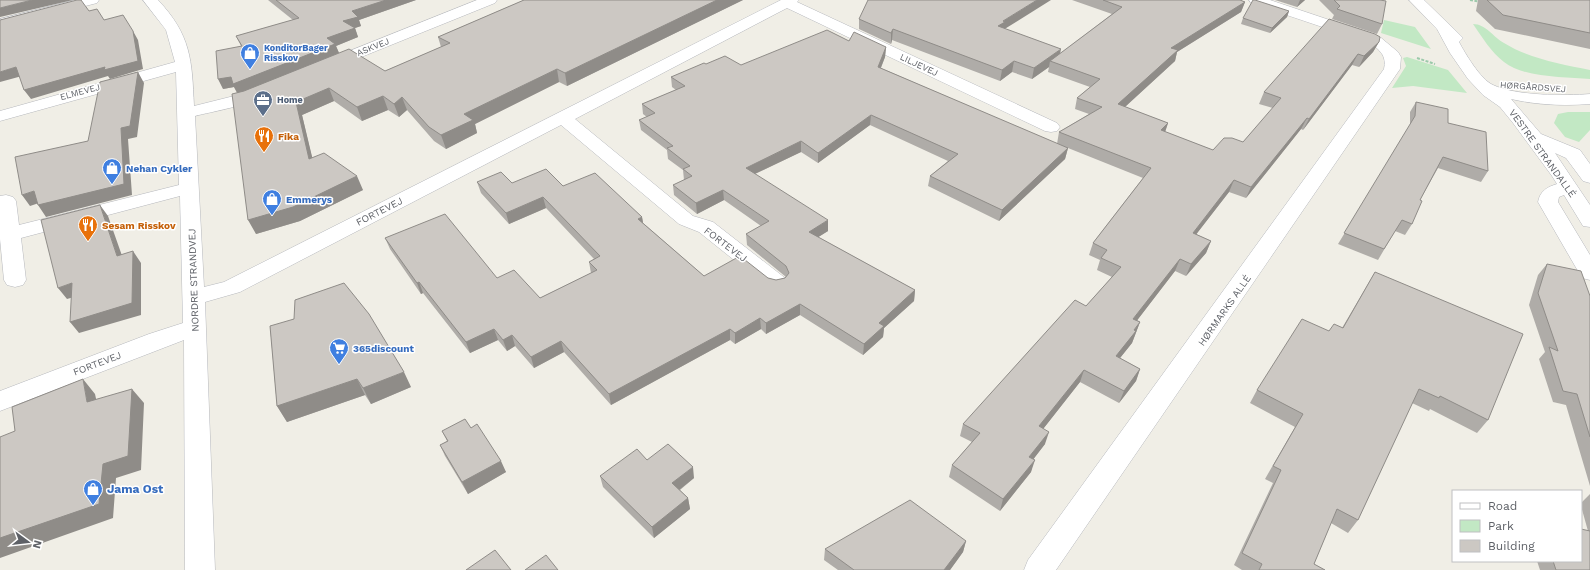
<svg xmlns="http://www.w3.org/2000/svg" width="1590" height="570" font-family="'Work Sans',sans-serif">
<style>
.green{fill:#c2e8c4}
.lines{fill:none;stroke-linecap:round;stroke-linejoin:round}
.minor-casing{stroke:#b6b8bd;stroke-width:1}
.path{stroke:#9bc9aa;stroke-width:2;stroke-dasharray:3 1.5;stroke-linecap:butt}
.minor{fill:#fff;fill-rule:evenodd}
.wall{fill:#afaca8}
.shaded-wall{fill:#8f8c88}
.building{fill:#ccc8c3;stroke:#8f8c88}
.labels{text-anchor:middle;stroke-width:3;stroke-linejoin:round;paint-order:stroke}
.far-street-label{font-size:9px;fill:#5e6167;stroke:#fff}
.far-shop-label{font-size:9px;font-weight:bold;fill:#366cbe;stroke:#fff;text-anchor:start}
.far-service-label{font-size:9px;font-weight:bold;fill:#4e5e75;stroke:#fff;text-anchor:start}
.food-label{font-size:10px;font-weight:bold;fill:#c56008;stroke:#fff;text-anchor:start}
.street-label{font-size:10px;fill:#5e6167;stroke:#fff}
.shop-label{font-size:10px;font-weight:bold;fill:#366cbe;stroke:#fff;text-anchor:start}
.near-shop-label{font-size:12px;font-weight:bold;fill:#366cbe;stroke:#fff;text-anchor:start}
</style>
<rect width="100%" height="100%" fill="#f0eee6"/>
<path class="green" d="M1384 20 1415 27 1431 49 1381 33Z
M1473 24C1486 24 1493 37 1504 43 1530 59 1561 64 1590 70V79C1565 77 1524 78 1504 62 1491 52 1482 37 1473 24Z
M1407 57 1448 70 1467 93 1413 86 1392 88 1406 66 1403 58Z
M1568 112H1590V130L1579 142 1565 137 1554 123 1558 114Z"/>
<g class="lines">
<defs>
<path id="minor" d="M75 0H99L97 3 0 28V19Z
M143 0H158C191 35 192 60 194 106L238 95 261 87 267 88 269 92C262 103 210 112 195 116L204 287 224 282 781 0H799L797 2 1057 123 1060 127 1057 131 1051 132 1045 131 787 8 575 119 693 216 713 222 785 278 788 283 785 288 777 290 769 288 699 232 679 224 561 125 240 292 205 302 215 570H185L184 340 0 411V391L149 334 183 323 180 196 21 238 26 280 23 285 15 287 7 285 4 280 0 239V196L6 195 13 197 16 201 19 225 179 185 176 72 0 121V111L175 62 166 30Z
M477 0H497L495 3 334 68 328 70 322 68 320 65 322 62Z
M1249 0H1270L1380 37 1398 52 1401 57 1400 69 1056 570H1024L1028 560 1384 69C1387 56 1380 50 1370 43L1251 3Z
M1409 0H1424L1460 35 1463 38 1459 42C1465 53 1480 79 1493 85 1517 96 1564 96 1590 94V104C1563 106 1537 105 1511 99L1541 134 1580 150 1590 164V183L1583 181 1566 158 1555 153 1590 205V227L1583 226 1564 195 1559 197 1558 202 1590 255V280L1582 278 1538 202C1540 191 1547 187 1557 184L1552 176 1513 123 1500 107 1483 95 1468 79 1450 53 1437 29Z"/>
</defs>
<use href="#minor" class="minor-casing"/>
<path class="path" d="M1470 0 1481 2
M1417 58 1435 64"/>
<use href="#minor" class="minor"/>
</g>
<path class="wall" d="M268 0H416L359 20 361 26 355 28 358 37 336 46 339 53 385 71 441 47 438 37 524 0H743L567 86 559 82 475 124 477 133 446 149 434 141 407 110 399 117 388 110 362 121 334 101 302 115 312 158 363 190 300 221 256 234 237 93 234 87 223 89 241 46 236 36 293 20Z
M1072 0H1240L1245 2 1241 12 1177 52 1175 61 1125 107 1168 123 1165 132 1213 150 1243 142 1273 108 1259 104 1264 92 1379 42 1373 52 1359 67 1352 65 1303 130 1301 129 1246 198 1229 192 1196 234 1211 241 1206 253 1186 276 1175 271 1137 320 1140 322 1132 343 1120 358 1140 369 1136 381 1119 403 1080 382 1043 429 1045 444 1033 459 1031 472 1000 511 949 477 952 465 972 442 960 436 963 424 1086 306 1112 277 1097 270 1100 260 1089 255 1093 243 1143 178 1068 148 1065 159 999 221 928 186 930 176 948 161 870 125 818 163 801 152 755 174 828 231 818 237 915 290 914 301 884 328 883 337 863 355 800 315 766 334 761 329 735 344 730 340 611 405 564 352 534 368 515 346 507 351 498 340 470 353 423 293 421 294 390 249 385 238 497 278 540 298 591 273 589 262 594 259 546 208 509 224 481 193 477 182 563 186 642 217 643 223 704 276 768 278 776 280 785 278 786 277 747 245 746 234 761 226 724 200 697 214 674 195 673 185 684 180 683 170 668 159 667 150 641 130 639 120 647 117 643 114 642 104 676 90 672 87 671 77 706 64 741 65 849 41 886 47 885 57 881 68 1057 144 1059 132 1089 114 1075 109 1077 98 1090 87 1048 72 1049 67 1032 79 1012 72 1000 81 892 40 891 44 859 29V19L1005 29 1060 54 1112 14Z
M1275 0H1305L1297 7Z
M1319 0H1380L1382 24 1377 34 1332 19 1334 15Z
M1478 0H1590V49L1495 29 1476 11Z
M1289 11 1287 17 1270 33 1241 24 1243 18Z
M1416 102 1448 123 1488 171 1481 182 1438 168 1420 200 1412 224 1405 235 1395 231 1378 260 1338 244 1410 126V112Z
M1547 264 1590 296V486L1566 405 1553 402 1539 359 1545 352 1529 305 1538 275Z
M1375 272 1488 420 1477 433 1430 409 1429 411 1412 403 1358 520 1348 533 1331 523 1314 564 1325 570H1242L1234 565 1273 483 1265 479 1295 427 1250 403 1257 390 1329 331 1342 328Z
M270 326 411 387 371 404 365 395 287 422 277 406Z
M471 428 506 472 468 494 445 456 440 445 447 441 442 431Z
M647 460 694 478 680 490 688 498 690 509 654 538 603 487 600 476Z
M1590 494V570H1540L1537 561H1581L1588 531 1581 506V503Z
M966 541 963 552 950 570H838L824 560 825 549Z"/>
<path class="shaded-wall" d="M32 0H73L0 17V8Z
M386 0H416L359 20 361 26 355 28 358 37 336 46 339 53 238 94 234 87 223 89 218 79 327 38 352 11Z
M717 0H743L567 86 565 73Z
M1037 0H1051L1003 30 998 26 1003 21Z
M1300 0H1305L1297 7Z
M1245 2 1241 12 1177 52 1175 61 1115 116 1118 104 1171 48Z
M1289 11 1287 17 1270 33 1272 28Z
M893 29 892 40 891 44V33Z
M133 31 138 40 143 69 110 79 108 76 31 99 24 90Z
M1379 42 1373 52 1359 67 1364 56Z
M886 47 885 57 877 77 878 67Z
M1061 49 1059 60 1050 61 1049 67 1032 79 1034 68Z
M1358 54 1352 65 1303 130 1309 119Z
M1014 61 1012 72 1000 81 1002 70Z
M16 67 22 76 0 82V72Z
M557 69 559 82 475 124 477 133 446 149 441 135 464 114Z
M138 72 144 83 137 137 128 139 132 195 46 217 38 205 121 128Z
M329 88 334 101 302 115 316 173 309 159 296 102Z
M383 96 388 110 362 121 357 107Z
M402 97 407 110 399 117 394 104Z
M871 115 870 125 818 163V153Z
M1307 118 1301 129 1246 198 1251 187Z
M1168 123 1164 135 1161 130Z
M801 141V152L746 178V168Z
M1068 148 1065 159 999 221 1002 210Z
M357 176 363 190 300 221 256 234 248 220Z
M1234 180 1229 192 1188 245 1193 233Z
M723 190 724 200 697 214 696 203Z
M34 191 42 202 30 206 22 195Z
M543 197 546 208 509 224 506 213Z
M100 205 108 216 126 267 117 256Z
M642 217 644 228 638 219Z
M828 220V231L809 243V232Z
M1211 241 1206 253 1186 276 1191 264Z
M133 251 141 263V315L79 333 70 322Z
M1180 259 1175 271 1129 331 1133 319Z
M419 282 423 293 421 294 417 283Z
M72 283 81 295 67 299 58 288Z
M915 290 914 301 884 328 883 337 863 355 864 344 879 323Z
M800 304V315L766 334V323Z
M760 318 761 329 735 344V333Z
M1140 322 1132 343 1112 368 1116 356Z
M494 329 498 340 470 353 466 342Z
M730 329V340L611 405 609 394Z
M512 335 515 346 507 351 503 340Z
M561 341 564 352 534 368 531 357Z
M1140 369 1136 381 1119 403 1124 391Z
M1084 370 1080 382 1036 438 1039 426Z
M404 372 411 387 371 404 363 388Z
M83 379 95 394 100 417 87 402Z
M357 379 365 395 287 422 277 406Z
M132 389 144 403 141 470 116 478 113 518 0 558V538L103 464Z
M1049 432 1045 444 1026 469 1029 457Z
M1035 460 1031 472 1000 511 1003 499Z
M501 461 506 472 468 494 462 482Z
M693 467 694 478 674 494 672 483Z
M688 498 690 509 654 538 652 527Z
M966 541 963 552 950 570H944Z"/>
<path class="building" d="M0 0H32L0 8Z
M77 0H81L89 11 97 9 104 20 123 15 133 31 138 61 104 70 105 67 24 90 16 67 0 72V20Z
M276 0H386L352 11 358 17 343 21 355 28 327 38 335 44 233 84 231 77 218 79 216 51 242 46 236 36 299 18Z
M524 0H717L565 73 557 69 464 114 473 120 441 135 429 127 402 97 394 104 383 96 357 107 329 88 296 102 309 159 324 153 357 176 293 207 248 220 232 94 244 91 349 49 385 71 450 43 438 37Z
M868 0H1037L1003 21 1005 22 998 26 1061 49 1034 68 1014 61 1002 70 893 29 891 33 859 19Z
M1103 0H1240L1245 2 1171 48 1178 50 1118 104 1168 123 1161 130 1213 150 1224 138H1232L1243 142 1281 98 1264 92 1329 19 1375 34 1380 37 1379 42 1364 56 1358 54 1309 119 1307 118 1251 187 1234 180 1193 233 1211 241 1191 264 1180 259 1133 319 1140 322 1134 330 1136 331 1116 356 1140 369 1124 391 1084 370 1039 426 1049 432 1029 457 1035 460 1003 499 952 465 980 433 963 424 1075 300 1086 306 1121 267 1101 258 1107 250 1093 243 1151 168 1059 132 1102 107 1077 98 1100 79 1050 61 1122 7Z
M1253 0H1255L1289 11 1272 28 1243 18Z
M1334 0H1380L1386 1 1382 24 1337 9 1340 6Z
M1487 0H1590V33L1503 15Z
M827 30 849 41 854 32 886 47 878 67 1068 148 1002 210 930 176 958 154 871 115 818 153 801 141 746 168 828 220 809 232 915 290 879 323 884 326 864 344 800 304 766 323 760 318 735 333 730 329 609 394 561 341 531 357 512 335 503 340 494 329 466 342 419 282 417 283 385 238 445 214 497 278 514 270 540 298 597 270 589 262 600 256 543 197 506 213 477 182 501 172 512 183 546 169 563 186 595 173 642 217 638 219 704 276 740 256 768 278 776 280 785 278 789 273 786 266 746 234 769 221 723 190 696 203 673 185 692 176 683 169 690 166 667 148 673 146 639 120 655 113 642 104 685 86 671 77 704 63 706 64 725 56 741 65Z
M138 72 130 126 121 128 124 184 38 205 34 191 22 195 15 157 88 141 100 82Z
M1416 102 1448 109V123L1486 132 1488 171 1443 157 1420 200 1422 201 1412 224 1402 220 1384 249 1344 233 1415 116Z
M100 205 117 256 133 251 132 303 70 322 72 283 58 288 41 220Z
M1547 264 1581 271 1590 296V437L1577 394 1563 391 1549 347 1558 351 1538 293Z
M1375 272 1523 334 1488 420 1440 396 1439 398 1419 389 1358 520 1337 509 1314 564 1325 570H1259L1262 564 1242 553 1281 470 1273 466 1303 414 1257 390 1302 319 1329 331 1334 324 1343 328Z
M344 283 369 314 404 372 363 388 357 379 277 406 270 326 294 319 295 300Z
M83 379 87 402 132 389 128 456 103 464 99 504 0 538V437L15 431 12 407Z
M465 419 471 428 477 424 501 461 462 482 440 445 448 441 442 431Z
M668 444 693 467 672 483 688 498 652 527 600 476 637 449 647 460Z
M910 500 966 541 944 570H854L825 549Z
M1581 529 1590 531V570H1556L1553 561H1581Z
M495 550 511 570H466Z
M546 555 558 570H525Z"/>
<defs>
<symbol id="shop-pin" viewBox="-11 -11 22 30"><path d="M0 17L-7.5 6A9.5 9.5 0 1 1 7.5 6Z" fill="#3f7fe0" stroke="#fff"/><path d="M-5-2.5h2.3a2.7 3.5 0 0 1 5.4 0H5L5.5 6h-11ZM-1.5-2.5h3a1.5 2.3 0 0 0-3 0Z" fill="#fff"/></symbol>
<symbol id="office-pin" viewBox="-11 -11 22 30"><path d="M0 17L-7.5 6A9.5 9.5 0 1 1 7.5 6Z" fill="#5c6f8a" stroke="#fff"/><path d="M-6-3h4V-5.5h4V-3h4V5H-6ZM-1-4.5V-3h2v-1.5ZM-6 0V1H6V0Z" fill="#fff"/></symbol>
<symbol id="restaurant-pin" viewBox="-11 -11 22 30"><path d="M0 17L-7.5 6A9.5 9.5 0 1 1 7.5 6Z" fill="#e8710a" stroke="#fff"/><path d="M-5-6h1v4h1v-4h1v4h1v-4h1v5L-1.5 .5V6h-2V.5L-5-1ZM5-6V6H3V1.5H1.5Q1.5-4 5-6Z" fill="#fff"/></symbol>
<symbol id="supermarket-pin" viewBox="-11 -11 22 30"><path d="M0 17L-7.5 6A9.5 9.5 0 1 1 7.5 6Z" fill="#3f7fe0" stroke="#fff"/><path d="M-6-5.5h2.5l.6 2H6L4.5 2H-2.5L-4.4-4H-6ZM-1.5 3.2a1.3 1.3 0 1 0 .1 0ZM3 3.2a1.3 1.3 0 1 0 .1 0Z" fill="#fff"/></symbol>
</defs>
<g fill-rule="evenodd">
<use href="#shop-pin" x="239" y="42" width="22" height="30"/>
<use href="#office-pin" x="252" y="89" width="22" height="30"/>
<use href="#restaurant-pin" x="253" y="125" width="22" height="30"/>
<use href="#shop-pin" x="101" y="157" width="22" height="30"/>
<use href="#shop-pin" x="261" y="188" width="22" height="30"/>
<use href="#restaurant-pin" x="77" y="214" width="22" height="30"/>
<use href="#supermarket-pin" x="328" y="337" width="22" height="30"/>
<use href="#shop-pin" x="82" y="478" width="22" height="30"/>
</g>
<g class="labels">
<g class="far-street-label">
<text transform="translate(373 47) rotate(-22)" y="3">ASKVEJ</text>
<text transform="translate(919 65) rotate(25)" y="3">LILJEVEJ</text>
<text transform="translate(1533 87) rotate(4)" y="3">HØRGÅRDSVEJ</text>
<text transform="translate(80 92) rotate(-15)" y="3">ELMEVEJ</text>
</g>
<g class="far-shop-label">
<text x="264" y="51">KonditorBager<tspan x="264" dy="10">Risskov</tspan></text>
</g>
<g class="far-service-label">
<text x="277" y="103">Home</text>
</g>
<g class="food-label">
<text x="278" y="140">Fika</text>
<text x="102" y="229">Sesam Risskov</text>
</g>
<g class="street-label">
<text transform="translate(1543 153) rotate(54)" y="4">VESTRE STRANDALLÉ</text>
<text transform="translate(379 211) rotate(-27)" y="4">FORTEVEJ</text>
<text transform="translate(726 244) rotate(37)" y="4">FORTEVEJ</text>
<text transform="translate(193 280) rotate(-92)" y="4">NORDRE STRANDVEJ</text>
<text transform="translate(1224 310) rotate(-55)" y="4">HØRMARKS ALLÉ</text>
<text transform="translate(97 363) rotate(-21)" y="4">FORTEVEJ</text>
</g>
<g class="shop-label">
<text x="126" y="172">Nehan Cykler</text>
<text x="286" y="203">Emmerys</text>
<text x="353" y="352">365discount</text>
</g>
<g class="near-shop-label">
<text x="107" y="493">Jama Ost</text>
</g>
</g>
<rect x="1452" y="490" width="130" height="72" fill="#ffffff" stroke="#bfc0c2"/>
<rect x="1460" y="503" width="20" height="6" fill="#ffffff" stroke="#bfc0c2"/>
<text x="1488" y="510" font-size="12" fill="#5e6167">Road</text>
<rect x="1460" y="520" width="20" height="12" fill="#c2e8c4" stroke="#bfc0c2"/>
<text x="1488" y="530" font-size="12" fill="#5e6167">Park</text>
<rect x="1460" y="540" width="20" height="12" fill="#ccc8c3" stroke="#bfc0c2"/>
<text x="1488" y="550" font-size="12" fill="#5e6167">Building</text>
<g transform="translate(28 542) rotate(105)" stroke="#ffffff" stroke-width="3" paint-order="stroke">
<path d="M0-3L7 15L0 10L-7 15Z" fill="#5e6167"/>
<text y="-6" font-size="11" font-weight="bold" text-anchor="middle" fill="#5e6167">N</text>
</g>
</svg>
